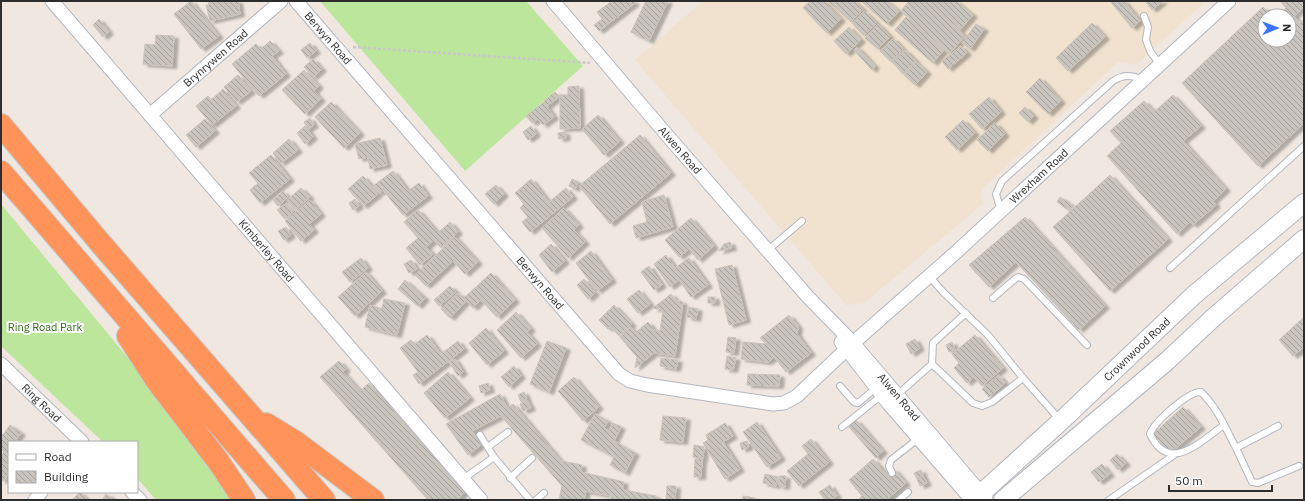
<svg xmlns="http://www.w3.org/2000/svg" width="1305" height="501" font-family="'IBM Plex Sans',sans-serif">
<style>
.education{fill:#f0e2cf}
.grass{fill:#bce69c}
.building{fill:url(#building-back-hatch);stroke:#cbc3b9;filter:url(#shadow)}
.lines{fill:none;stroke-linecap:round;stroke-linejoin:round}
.service-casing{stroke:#b3b7c1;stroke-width:8}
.minor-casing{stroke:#b3b7c1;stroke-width:15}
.secondary-casing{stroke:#b3b7c1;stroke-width:20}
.motorway-casing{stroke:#c8c8c8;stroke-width:24}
.path{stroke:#c8c8c8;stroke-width:2.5;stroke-dasharray:3 2;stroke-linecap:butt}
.service{stroke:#fff;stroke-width:6}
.minor{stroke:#fff;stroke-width:13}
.secondary{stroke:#fff;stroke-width:18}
.motorway{stroke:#ff935a;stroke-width:22}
.labels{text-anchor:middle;stroke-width:4;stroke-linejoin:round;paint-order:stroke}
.street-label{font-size:11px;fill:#2d2d2d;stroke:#fff}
.park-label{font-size:11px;fill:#336e1a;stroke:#fff}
</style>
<defs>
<pattern id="building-back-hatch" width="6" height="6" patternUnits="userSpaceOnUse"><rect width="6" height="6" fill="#cac4bf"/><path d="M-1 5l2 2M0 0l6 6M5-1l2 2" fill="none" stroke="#a4a09c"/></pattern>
<filter id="shadow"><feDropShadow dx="4.5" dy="2.5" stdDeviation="1" flood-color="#0004"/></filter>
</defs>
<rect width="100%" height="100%" fill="#efe7e0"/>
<path class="education" d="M703 1H1206L1136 65 1118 62 981 190 983 204 864 303 846 305 635 60Z"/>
<path class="grass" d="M320 1H526L583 66 465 171Z
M1 204 179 420 231 500H156L137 478V442H103L1 346Z"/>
<path class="building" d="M191 1 219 36 201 49 174 14Z
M208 1H238L240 14 210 21 206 5H209Z
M612 1H633L635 3 599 31 594 25 602 19 597 12Z
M646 1H668L649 41 631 32Z
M810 1H824L841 19 827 33 803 8Z
M828 1H854L863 9 851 22Z
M861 1H887L899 11 887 24Z
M909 1H926L965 36 949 54 901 11Z
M927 1H956L973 15 960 30Z
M1110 1H1124L1140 21 1132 28Z
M1145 1H1163L1152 10Z
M1280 1H1304V7L1294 16 1300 23 1304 19V123L1258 166 1182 83 1263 7 1272 16H1265V40H1289V16H1277L1286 8Z
M864 11 877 23 864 36 852 23Z
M906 17 944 50 933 63 895 30Z
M99 19 109 32 103 37 93 25Z
M1092 23 1105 37 1068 71 1056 58Z
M878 24 890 36 878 49 865 38Z
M976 24 984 29 970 49 962 43Z
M849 27 861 40 846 54 834 41Z
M156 35 174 36 172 66 143 64 145 44 155 45Z
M893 38 903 49 891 62 880 51Z
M270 41 279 51 272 56 286 74 259 96 232 64 256 44 261 49Z
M310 43 316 51 307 58 301 50Z
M961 46 967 53 948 69 942 61Z
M857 47 875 66 872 70 854 50Z
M905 50 916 61 903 74 892 62Z
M313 59 322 69 313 77 304 67Z
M916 62 927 72 915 85 904 75Z
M304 70 319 86 314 91 321 99 305 114 282 90Z
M238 75 251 91 237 102 224 87Z
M1040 78 1061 101 1048 114 1026 92Z
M579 86 580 128 560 129V95H568V87Z
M223 89 236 106 212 125 196 106 208 96 211 100Z
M555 92 559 97 547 106 544 101Z
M1173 95 1201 126 1183 141 1226 189 1213 201 1216 205 1193 225 1190 222 1177 234 1107 156 1121 143 1110 131 1144 101 1154 112Z
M989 97 1001 112 982 129 969 114Z
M331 102 360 133 344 148 315 117Z
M544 102 554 117 543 125 538 119 532 123 526 116Z
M1025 107 1034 116 1028 122 1019 113Z
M598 115 620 141 604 155 582 129Z
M310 118 314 125 308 129 304 122Z
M205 119 215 131 196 147 186 135Z
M963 120 975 133 957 150 945 137Z
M995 123 1005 134 988 151 977 140Z
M305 126 313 137 305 144 297 133Z
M531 126 536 134 528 140 523 132Z
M565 132 566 138 559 139 558 133Z
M640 135 671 173 610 224 579 186Z
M380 138 387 165 370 169 368 157 359 159 355 144Z
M289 139 298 150 281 163 273 153Z
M271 155 290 179 260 203 250 190 258 183 249 173Z
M393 171 408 191 419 183 428 196 403 215 383 190 379 193 373 186Z
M1110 175 1168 239 1110 291 1053 227Z
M363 176 378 194 363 206 348 189Z
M531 179 549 202 566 188 573 197 530 232 522 222 528 217 520 208 524 204 515 193Z
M572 179 578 182 575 189 569 186Z
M496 185 504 194 494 204 485 194Z
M301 188 310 197 295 210 287 200Z
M283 191 288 197 278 206 273 200Z
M664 195 673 227 636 238 633 226 647 222 642 202Z
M1060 197 1073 206 1070 211 1057 202Z
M355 199 359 206 353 210 349 203Z
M310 200 321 214 309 224 314 230 301 241 285 221Z
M287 203 294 211 285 219 277 210Z
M564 208 579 225 574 230 585 242 568 258 542 228Z
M418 210 438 233 450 222 458 232 441 248 434 240 426 247 433 254 420 265 406 248 418 238 404 222Z
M1025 217 1105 306 1079 330 1016 262 989 287 969 265Z
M691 218 714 246 698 260 689 249 679 257 665 240Z
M286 227 291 235 284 240 278 231Z
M455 237 478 262 465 274 453 261 426 286 415 275Z
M730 242 732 248 719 251 724 244Z
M551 244 565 261 552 272 539 255Z
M591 251 612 280 597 291 576 263Z
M666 255 675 268 689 258 708 285 691 297 679 280 670 287 654 264Z
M361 258 368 268 350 282 342 272Z
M411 260 417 269 409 273 404 264Z
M732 265 746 320 729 325 715 269Z
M649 266 662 285 654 290 641 272Z
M366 272 382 291 355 316 338 297Z
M491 273 515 300 497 317 481 300 473 308 464 298Z
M584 279 595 293 588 299 577 285Z
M405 280 425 298 418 306 398 289Z
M450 286 456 292 439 306 434 300Z
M639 290 650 304 638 313 627 299Z
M458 293 466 301 450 318 441 309Z
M671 294 677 301 683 302 675 356 654 353 635 368 637 357 620 337 631 327 635 333 648 322 655 331H660L663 310 653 308Z
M708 297H715V303H708Z
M384 299 405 303 397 335 365 327 370 305 382 309Z
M614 305 632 324 619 336 610 326 608 329 599 320Z
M689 307 698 309 696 319 687 317Z
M516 312 531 329 527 332 537 344 521 358 497 330Z
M789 315 798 326 797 334 811 353 786 372 774 357 768 362 741 359 743 342 766 344 760 338Z
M1304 317V347L1293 356 1279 340Z
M486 328 504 351 487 365 469 343Z
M427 335 441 354 458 341 464 349 419 384 413 375 418 372 400 348 411 340 415 344Z
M975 335 1003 368 982 386 974 377 967 383 954 368 959 363 952 354Z
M728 337 736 338 734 353 726 352Z
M915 339 920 348 911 354 906 344Z
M547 341 566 348 549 392 530 384Z
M952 342 955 350 949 352 946 345Z
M727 356 736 358 733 370 725 369Z
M661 358 678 360 676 369 660 366Z
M455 359 463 372 458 376 449 362Z
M339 361 346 369 343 372 360 391 369 383 465 492 457 500H428L320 377Z
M514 366 521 376 509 387 501 377Z
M448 372 470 398 445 418 424 393Z
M748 374 780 375 779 386 747 385Z
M999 375 1005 383 989 397 982 389Z
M574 377 599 407 583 421 558 391Z
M488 383 490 390 481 393 479 386Z
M524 392 527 399 521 402 518 395Z
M500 394 507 408 513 404 561 461 582 465 581 472 624 482 623 487 624 490 656 496 657 499 611 500V496L586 491 584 500H559L562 486 501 416 472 431 481 445 468 455 446 424Z
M527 400 531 408 523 411 520 404Z
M1183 407 1201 427 1170 453 1153 434Z
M595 414 608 421 604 428 609 431 613 423 621 427 614 441 635 453 625 473 610 465 614 457 581 440Z
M663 416 686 418 683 442 660 440Z
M856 420 883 451 876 458 849 427Z
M757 422 781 458 767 467 743 432Z
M725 423 733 436 723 442 740 469 725 479 703 443 708 440 706 435Z
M10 425 21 433 16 440 19 442H9V473L3 481 1 480V456L4 452 1 449V433L3 435Z
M811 439 829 462 799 486 787 471 808 454 802 446Z
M747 441 749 447 742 450 740 443Z
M694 445 704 447 703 459 693 457Z
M1117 454 1126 463 1118 470 1110 460Z
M695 459H702L701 477H694Z
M873 459 887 475 894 469 906 483 886 500H858L862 496 849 480Z
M1102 464 1110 474 1099 482 1091 472Z
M921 470 923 476 917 479 914 473Z
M765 474 778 477 776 486 763 483Z
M779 476H786L785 487 779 486Z
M923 476 927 483 920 486 917 479Z
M830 485 837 496 831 500H825L819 492Z
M667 486H676L675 500H666Z
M80 492 87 500H72Z
M106 494 112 498 110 500H102Z
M743 496 755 498V500H743Z"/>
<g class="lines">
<defs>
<path id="service" d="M1144 16 1148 27 1146 40 1150 51 1160 65
M1001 211 996 194 1002 181 1113 81C1124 74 1132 75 1143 80
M768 250 802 221
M1170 268 1304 146
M929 276 944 293 988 335 1023 378 1060 420
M993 298 1015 279 1018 277 1024 279 1087 345
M932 364 973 403 982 406 992 402 1023 378
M840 386 854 402 858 403 876 388
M897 395 932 364 933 343 966 313
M1224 425C1201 441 1169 475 1150 434 1154 422 1189 391 1201 392 1217 407 1226 429 1236 448
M1278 426 1236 448 1252 482 1258 483 1299 466
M842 427 882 395
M480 435 494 457 530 500
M488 447 508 432
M892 473 889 466 891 460 919 438
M510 478 532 458
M463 479 494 457
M536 500 544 493
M899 500 908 492
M1109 500 1174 455"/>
<g id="minor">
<path id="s1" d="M52 1 481 500"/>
<path id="s2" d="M296 1 619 374 630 381 647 385 773 404 784 403 797 396 853 343 953 255 1229 1"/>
<path id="s3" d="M553 1 666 134 808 297 853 343 986 499"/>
<path id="s4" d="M150 115 281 1"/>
<path d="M841 342 888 403 972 500"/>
<path id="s5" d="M1 364 82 442"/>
<path d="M132 492 140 500"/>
<path d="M35 500 41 492"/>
</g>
<g id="secondary">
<path id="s6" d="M974 500 1061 421 1194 295 1304 203"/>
<path d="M1003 500 1167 361 1214 317 1304 239"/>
</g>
<path id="motorway" d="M1 125 102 245 324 500
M1 172 284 500
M128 336 157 381 218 461 244 500
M266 424 297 443 373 500"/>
</defs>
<use href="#service" class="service-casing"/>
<use href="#minor" class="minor-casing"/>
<use href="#secondary" class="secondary-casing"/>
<use href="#motorway" class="motorway-casing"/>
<path class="path" d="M353 47 590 63"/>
<use href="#service" class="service"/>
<use href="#minor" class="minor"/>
<use href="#secondary" class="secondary"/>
<use href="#motorway" class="motorway"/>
</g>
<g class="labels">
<g class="street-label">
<text dy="4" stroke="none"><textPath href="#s2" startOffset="49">Berwyn Road</textPath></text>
<text dy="4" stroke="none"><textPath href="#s4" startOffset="87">Brynrywen Road</textPath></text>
<text dy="4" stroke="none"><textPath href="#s3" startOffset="196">Alwen Road</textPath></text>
<text dy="4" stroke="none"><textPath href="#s2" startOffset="1004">Wrexham Road</textPath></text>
<text dy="4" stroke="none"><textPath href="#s1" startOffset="329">Kimberley Road</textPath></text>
<text dy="4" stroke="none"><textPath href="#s2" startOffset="373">Berwyn Road</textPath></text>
<text dy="4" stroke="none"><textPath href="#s6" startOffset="222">Crownwood Road</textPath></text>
<text dy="4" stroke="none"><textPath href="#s3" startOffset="526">Alwen Road</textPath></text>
<text dy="4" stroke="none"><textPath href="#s5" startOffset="56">Ring Road</textPath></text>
</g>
<g class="park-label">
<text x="45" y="331">Ring Road Park</text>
</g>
</g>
<rect width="1305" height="501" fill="none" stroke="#2d2d2d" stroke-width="4"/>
<rect x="8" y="441" width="130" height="52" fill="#ffffff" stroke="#ababab"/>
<rect x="16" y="454" width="20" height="6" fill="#ffffff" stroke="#ababab"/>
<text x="44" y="461" font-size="12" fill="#2d2d2d">Road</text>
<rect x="16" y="471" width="20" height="12" fill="url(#building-back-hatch)" stroke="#ababab"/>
<text x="44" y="481" font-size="12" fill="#2d2d2d">Building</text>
<g transform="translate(1277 28) rotate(89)"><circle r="19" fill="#ffffff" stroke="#ababab"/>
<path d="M0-3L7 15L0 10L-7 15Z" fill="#3e73fe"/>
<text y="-6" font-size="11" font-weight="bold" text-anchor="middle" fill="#2d2d2d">N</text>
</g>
<path d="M1169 485v6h103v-6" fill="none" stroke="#2d2d2d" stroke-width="2"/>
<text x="1175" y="485" font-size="12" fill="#2d2d2d" stroke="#ffffff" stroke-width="3" paint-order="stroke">50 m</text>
</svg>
